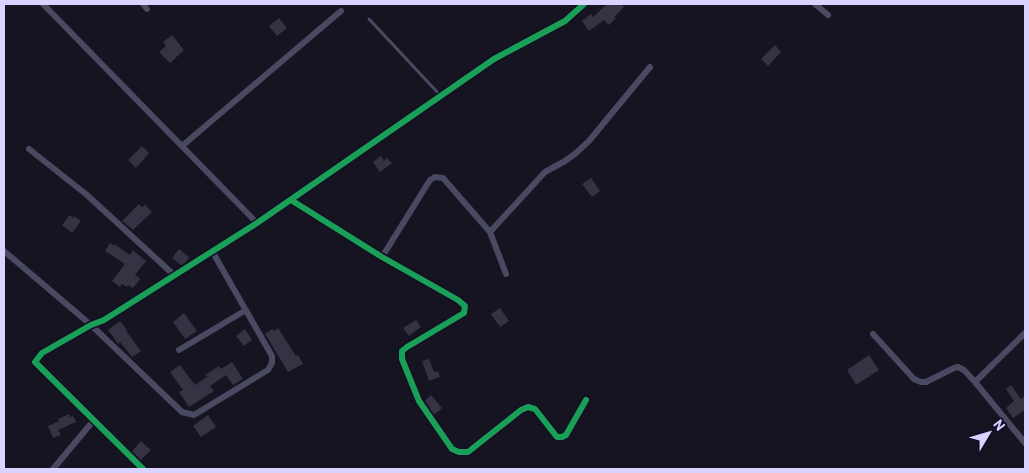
<svg xmlns="http://www.w3.org/2000/svg" width="1029" height="473" font-family="Barlow,sans-serif">
<style>
.building{fill:#343243}
.lines{fill:none;stroke-linecap:round;stroke-linejoin:round}
.service{stroke:#4a4962;stroke-width:3}
.minor{stroke:#4a4962;stroke-width:6}
.cycleway-casing{stroke:#130f26;stroke-width:9}
.cycleway{stroke:#1a9f57;stroke-width:6}
</style>
<rect width="100%" height="100%" fill="#161421"/>
<path class="building" d="M607 4H621L624 7 614 17 616 18 609 25 604 20 589 31 582 21 591 14 593 17Z
M279 18 287 28 277 36 269 26Z
M172 35 184 50 170 63 159 52 166 46 163 42Z
M775 45 781 52 768 66 761 59Z
M142 146 149 153 136 168 128 160Z
M381 156 384 161 387 158 392 163 380 172 373 162Z
M591 178 600 191 592 197 582 184Z
M139 204 142 207 145 205 152 212 133 230 122 221Z
M70 215 73 218 74 216 81 221 72 233 62 225Z
M110 243 114 246V244L130 255 133 250 146 261 135 275 140 279 133 288 128 285 127 287 122 284 120 287 112 281 125 264 105 251Z
M179 249 189 257 185 263 181 265 172 258Z
M500 308 509 321 500 327 491 314Z
M184 313 197 331 185 339 173 322Z
M416 320 421 327 409 336 403 328Z
M120 321 127 330 126 331 141 351 132 357 120 342 118 344 108 330Z
M278 328 296 356 298 355 303 364 288 372 265 334 272 329 274 331Z
M245 329 252 340 244 346 236 336Z
M869 355 879 370 856 385 847 370Z
M429 359 434 372 438 371 440 377 429 381 422 361Z
M232 362 243 379 233 385 226 375 210 386 214 391 189 407 179 392 183 390 170 372 180 365 195 385 207 377 205 375 219 366 221 369Z
M1011 385 1021 399 1025 396V410L1013 418 1006 408 1014 401 1006 389Z
M431 395 442 408 434 415 425 401Z
M69 414 70 417 73 416 76 422 58 430 61 435 53 438 48 426 59 421 58 419Z
M208 415 216 427 201 437 193 426Z
M141 441 151 450 141 460 132 451Z"/>
<g class="lines">
<path class="service" d="M369 19 440 95"/>
<path class="minor" d="M43 4 257 223
M143 4 147 9
M815 4 828 15
M182 146 341 11
M29 149 87 195 174 275
M291 200 382 257 458 300 465 306 464 313 407 347 402 351V359L419 401 452 449 459 452H468L521 410 528 407 535 409 557 437H562L566 435 586 400
M490 232 545 172 565 161 576 153 589 141 650 67
M4 251 91 325 182 412 194 415 268 370 272 363V356L212 251
M382 257 430 180 435 177 443 178 490 232 506 274
M873 334 914 379 921 382H926L954 368 958 367 964 370 975 382 1025 443
M179 350 246 310
M975 382 1025 333
M53 469 94 420
M143 469 35 362 42 353 91 325 104 320 257 223 494 59 565 21 584 4"/>
<defs>
<path id="cycleway" d="M291 200 382 257 458 300 465 306 464 313 407 347 402 351V359L419 401 452 449 459 452H468L521 410 528 407 535 409 557 437H562L566 435 586 400
M143 469 35 362 42 353 91 325 104 320 257 223 494 59 565 21 584 4"/>
</defs>
<use href="#cycleway" class="cycleway-casing"/>
<use href="#cycleway" class="cycleway"/>
</g>
<rect width="1029" height="473" fill="none" stroke="#d9d4ff" stroke-width="10"/>
<g transform="translate(989 433) rotate(52)" stroke="#130f26" stroke-width="4" paint-order="stroke">
<path d="M0-4L9 19L0 12L-9 19Z" fill="#d9d4ff"/>
<text y="-8" font-size="14" font-weight="bold" text-anchor="middle" fill="#d9d4ff">N</text>
</g>
</svg>
